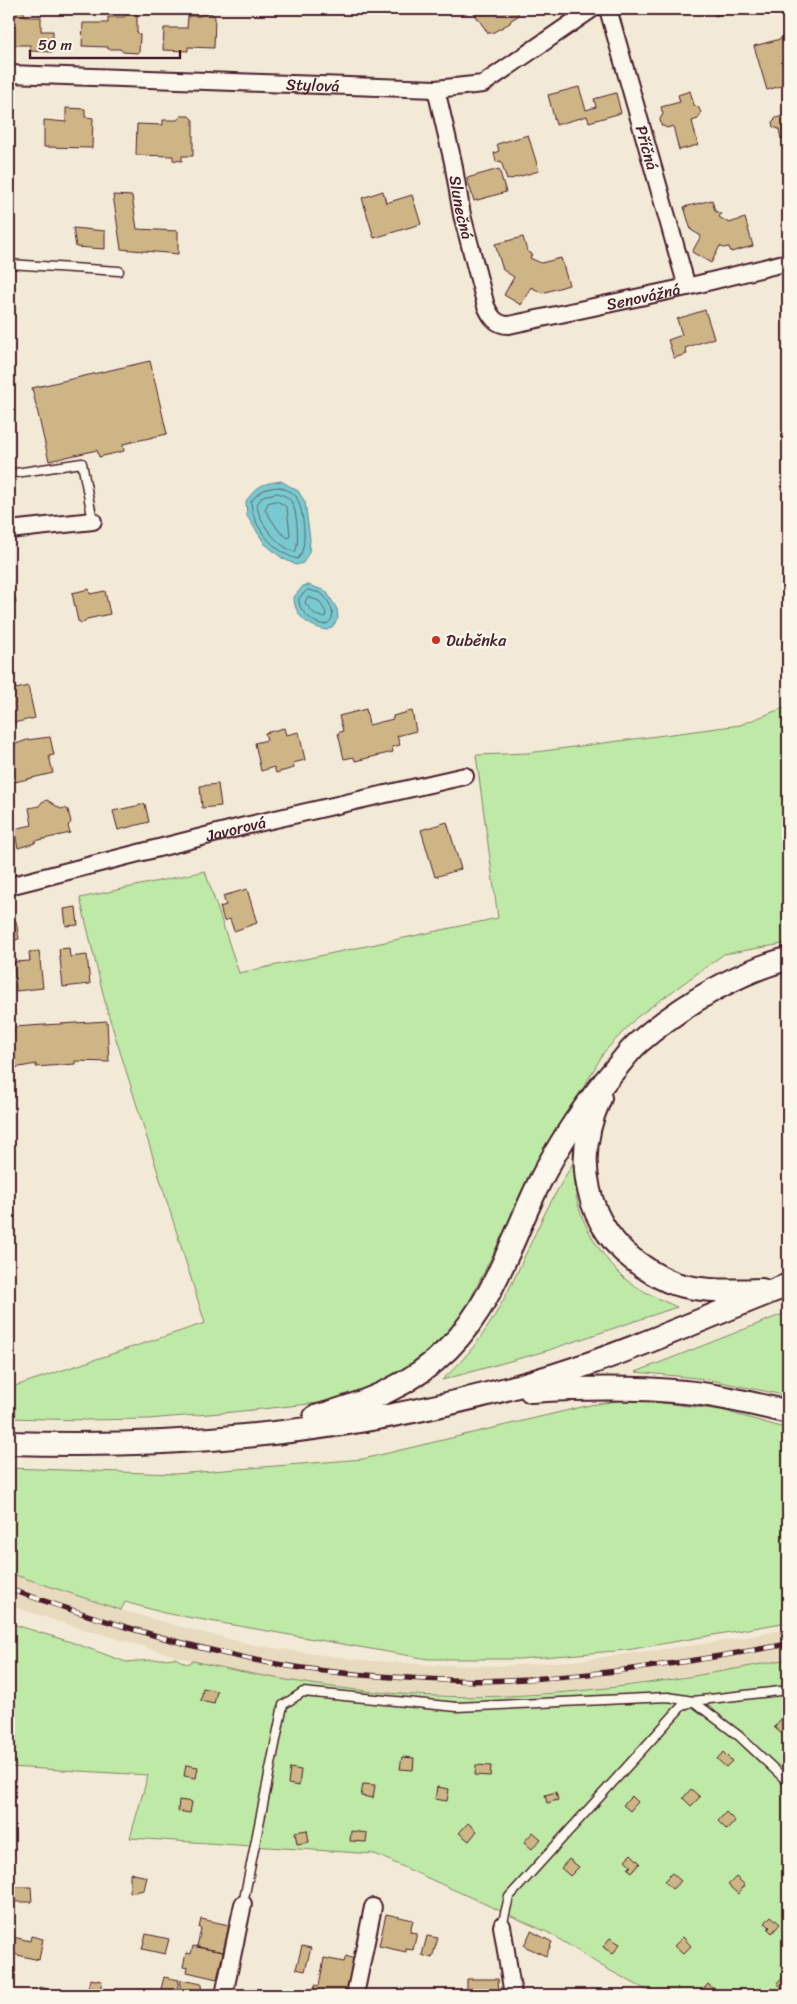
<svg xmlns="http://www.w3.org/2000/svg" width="797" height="2004" font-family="Sriracha,sans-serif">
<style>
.built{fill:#e7dabe}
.green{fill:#bee9a6;stroke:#848468}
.water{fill:#79cad0;stroke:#66868e}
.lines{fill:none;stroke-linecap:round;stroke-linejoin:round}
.shore{stroke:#5d636d;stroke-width:1}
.building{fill:#ceb585;stroke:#4a1f2b}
.service-casing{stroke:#4a1f2b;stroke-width:11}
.minor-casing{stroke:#4a1f2b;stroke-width:20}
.secondary-casing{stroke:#4a1f2b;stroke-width:26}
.service{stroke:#fbf7ec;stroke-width:8}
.minor{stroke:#fbf7ec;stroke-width:16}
.secondary{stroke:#fbf7ec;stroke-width:22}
.rail-casing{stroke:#4a1f2b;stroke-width:5.5}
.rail{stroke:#fbf7ec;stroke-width:4;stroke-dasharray:11;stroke-linecap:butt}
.poi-dot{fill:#c8321e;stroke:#fbf7ec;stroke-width:2}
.labels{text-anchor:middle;stroke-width:5;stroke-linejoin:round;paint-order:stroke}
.street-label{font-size:16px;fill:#4a1f2b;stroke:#fbf7ec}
.poi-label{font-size:16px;fill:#4a1f2b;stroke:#fbf7ec;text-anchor:start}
</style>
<rect width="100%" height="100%" fill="#f2ead7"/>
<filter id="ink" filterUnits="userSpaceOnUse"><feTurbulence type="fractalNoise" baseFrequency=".02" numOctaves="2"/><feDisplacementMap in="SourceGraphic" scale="10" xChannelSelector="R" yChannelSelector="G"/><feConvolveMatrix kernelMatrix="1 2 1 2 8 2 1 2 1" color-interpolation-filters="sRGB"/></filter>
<g filter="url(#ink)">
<path class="built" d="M9 1573 121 1610 200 1632 254 1645 313 1654 372 1661 435 1665 505 1666 582 1660 725 1641 788 1629V1659L730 1670 585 1690 506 1696 434 1695 370 1691 308 1684 248 1674 193 1661 63 1623 9 1605Z"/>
<path class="green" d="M788 706V943L724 954 637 1017 604 1052 527 1186 463 1314 441 1341 421 1361 374 1387 319 1403 233 1412 148 1419 84 1420 9 1418V1388L205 1323 107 1010 80 898 205 871 239 973 498 918 476 755 528 753 740 725Z
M578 1154C577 1164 574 1175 575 1185 575 1215 601 1257 624 1278 637 1289 661 1300 677 1307L546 1351 442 1380C494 1334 512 1282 541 1221 552 1198 566 1176 578 1154Z
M788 1312V1396L706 1379 636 1372Z
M630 1399 721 1410 788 1429V1622L627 1650 519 1659H428L164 1613 125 1602 121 1610 9 1573V1468L175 1474 363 1459 590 1405Z
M9 1623 71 1642 126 1662 175 1658 187 1664 193 1661C295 1685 402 1700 507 1696 601 1692 696 1677 788 1659V1995H656L605 1968 551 1934 375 1854 130 1838 148 1775 9 1767Z"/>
<path class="water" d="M281 481 298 491 305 502 310 539 309 552 303 563 296 565 282 558 265 544 247 516 246 501C258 485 262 484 281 481Z
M308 585 326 591 337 609 338 618 333 626 327 630C309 627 294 616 294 597L303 586Z"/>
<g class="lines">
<path class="shore" d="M280 487C284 489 291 491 294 494 304 504 309 552 297 559 274 552 252 526 251 502 259 490 266 488 280 487Z
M278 493C283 495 288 497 291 501 297 509 300 544 295 552 278 547 258 522 257 504L263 496Z
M277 501 284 505 287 508 290 535 288 538 279 531 265 510 268 503Z
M308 590C312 591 320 592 323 595 329 601 338 617 328 623 319 629 303 614 300 606 299 604 299 600 299 598Z
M308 597 319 601 326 612 325 617C316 618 311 610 305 603Z"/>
</g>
<path class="building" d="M9 9H22L26 17H41V31H53V52L30 51V45H9Z
M471 9H516L518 12V16L511 20 510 23 492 33H488Z
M713 9H731L732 11 715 16Z
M204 13H211L215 17 214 48 188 47V51L163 50 164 28H187L188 16H200Z
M127 14H137V32L140 35 139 53 123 52 120 49H108V47L82 46 83 23H108V17H124Z
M784 38 788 58 782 60 788 84 767 90 754 46Z
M579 87 586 110 596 107 594 99 616 93 621 113 589 122 587 116 556 125 548 95Z
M690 91 694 105 699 108 701 113 698 119 692 121 698 145 679 150 673 126 667 128 661 125 660 119 663 114 661 107 680 102 678 95Z
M788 104V142L787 137 781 139 779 129 773 127 772 122 776 118 786 115 783 105Z
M66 108 85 109V117L93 118 92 148 44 147V120L66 122Z
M181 116H189L193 120V156H182V161L173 160V156L136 155 137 124 163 125V120H177Z
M528 135 539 171 507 180 501 161 496 162 494 153 499 151 497 144Z
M499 169 506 192 474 201 467 178Z
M383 191 386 203 412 195 421 224 374 238 362 198Z
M113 195 132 196 137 229 178 231V254L121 249Z
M712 200 715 211 721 214 719 217 729 223 745 218 753 246 731 252 729 247 723 248 720 246 711 263 692 252 701 236 691 230 684 207Z
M73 228 105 231V249L76 247Z
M523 237 527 251 532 254 530 258 541 263 561 258 569 285 542 293 531 287 521 305 504 295 514 277 503 270 495 244Z
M705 310 714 338 685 348 687 354 674 358 668 340 682 335 677 319Z
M150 361 167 434 123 444 124 451 99 457 97 450 49 461 32 388Z
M9 566 16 603 9 605Z
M89 589 90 594 105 591 110 614 87 619 85 622 81 623 78 621 72 593Z
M14 682 16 689 28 686 35 718 9 724V683Z
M366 709 369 725 393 719V716L412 711 416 731 397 736 400 745 392 747 393 752 355 761 354 757 344 759 338 733 343 731 339 716Z
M284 728 286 735 299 732 305 760 293 763 294 768 276 773 274 767 261 771 255 743 267 740 265 733Z
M50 737 54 755 49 756 53 773 15 782 10 763 14 762 10 746 27 740Z
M218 784 221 806 202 808 200 786Z
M47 800 61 809 65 808 68 810 71 822 68 826 70 833 35 841V843L18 848 14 829 32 825 29 808 39 806 42 802Z
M145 804 149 822 118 830 113 811Z
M447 822 461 869 435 877 421 830Z
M247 889 257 923 234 931 230 919 224 921 220 907 226 905 223 896Z
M76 907 78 925 66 926 64 909Z
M16 921 19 939 9 941V922Z
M69 948 70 957 87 955 90 984 63 987 59 949Z
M39 951 43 988 16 991 14 962 30 961 29 952Z
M107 1021 109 1062 75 1061V1064L36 1067V1064L9 1069V1035L14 1034 13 1027Z
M203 1688 217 1691 214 1704 201 1701Z
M782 1718 788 1724V1730L783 1735 774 1727Z
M723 1752 732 1761 726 1767 717 1759Z
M402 1757 414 1758 413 1770 400 1769Z
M186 1765 198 1767 196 1778 184 1776Z
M476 1765 491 1766 490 1776 475 1775Z
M290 1768 301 1770 299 1786 288 1784Z
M363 1784 375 1785 373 1798 361 1796Z
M437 1787 449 1789 447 1801 435 1799Z
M691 1789 700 1797 691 1806 683 1798Z
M556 1792 558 1800 547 1803 545 1795Z
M632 1796 638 1802 630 1811 623 1805Z
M179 1800 192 1802 190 1813 178 1811Z
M726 1812 735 1821 727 1830 718 1821Z
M468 1823 477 1831 469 1841 459 1833Z
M307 1830 309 1842 297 1844 295 1832Z
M351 1831 367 1833 366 1842 350 1841Z
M533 1832 541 1839 532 1849 524 1842Z
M631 1854 640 1863 632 1872 628 1869 631 1866 625 1860Z
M569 1859 579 1867 570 1876 561 1868Z
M130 1873 147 1877 144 1890 130 1893Z
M672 1873 681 1881 672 1889 664 1881Z
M736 1877 745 1885 738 1894 728 1885Z
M9 1887H31L32 1902H9Z
M386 1914 413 1920 410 1932 417 1933 413 1950 406 1949V1952L379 1946Z
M771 1916 780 1924 772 1933 768 1929 770 1927 765 1923Z
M201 1919 229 1925 223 1952 197 1947 201 1928H199Z
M531 1931 552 1942 546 1956 524 1946Z
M146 1934 169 1939 165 1954 142 1949Z
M9 1936 30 1941 31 1936 43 1939 39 1960 9 1953Z
M427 1936 438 1938 432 1958 422 1955Z
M683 1937 691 1946 683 1954 674 1946Z
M610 1938 620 1944 613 1954 603 1947Z
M193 1946 223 1952 217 1979 187 1972 188 1968 183 1967 186 1953 191 1954Z
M302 1946 311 1948 305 1971 296 1969Z
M346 1956 354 1959 346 1995H337L313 1990 315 1985 319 1986 324 1958 344 1962Z
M785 1974 788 1977V1989L785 1991 777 1983Z
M164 1977 179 1980 176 1995 160 1993Z
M90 1979 102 1981 99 1995H87Z
M467 1979H498L499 1995H462L463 1991H467Z
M181 1980 202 1984 200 1995 179 1992Z
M708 1984 717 1992 714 1995H703L700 1993Z
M39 1987 59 1992 58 1995H38Z
M314 1990 337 1995H313Z
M235 1991 254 1995H234Z"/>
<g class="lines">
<defs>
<path id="service" d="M9 264 119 271
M9 474 82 463 93 521
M243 1904 283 1705 303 1692 457 1707 668 1697 693 1701 788 1690
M502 1926 509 1897 682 1706 693 1701 739 1736 788 1782"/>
<g id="minor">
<path id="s1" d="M608 9 687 287"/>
<path id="s2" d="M9 74 436 89 483 84 592 9"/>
<path id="s3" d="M436 89 453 162 462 215 486 306C491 317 496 325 509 325L687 287 788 262"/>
<path d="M9 530 93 521"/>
<path id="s4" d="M9 886 245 826 465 776"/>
<path d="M502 1926 513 1995"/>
<path d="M224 1995 243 1904"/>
<path d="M355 1995 373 1907"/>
</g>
<path id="secondary" d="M600 1098C572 1159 585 1228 642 1266 652 1273 664 1280 676 1284 704 1292 733 1291 762 1290
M531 1391C582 1388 633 1387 684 1392 719 1395 754 1404 788 1412
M315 1417C365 1403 411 1386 448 1349 494 1303 512 1238 540 1181 561 1140 586 1103 616 1068 623 1060 630 1050 638 1043 662 1022 688 1004 715 989 739 976 762 965 788 959
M9 1443C194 1449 377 1430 555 1375 634 1350 711 1315 788 1285"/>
</defs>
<use href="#service" class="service-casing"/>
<use href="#minor" class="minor-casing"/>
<use href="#secondary" class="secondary-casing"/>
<use href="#service" class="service"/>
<use href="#minor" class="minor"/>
<use href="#secondary" class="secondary"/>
<defs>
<path id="rail" d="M9 1589C88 1616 168 1642 250 1659 302 1670 355 1675 408 1678 441 1680 475 1682 508 1680 602 1676 696 1661 788 1644"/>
</defs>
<use href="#rail" class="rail-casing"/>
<use href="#rail" class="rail"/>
</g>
</g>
<circle class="poi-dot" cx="436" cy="640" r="5"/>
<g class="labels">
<g class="street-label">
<text dy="6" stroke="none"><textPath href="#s2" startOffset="304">Stylová</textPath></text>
<text dy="6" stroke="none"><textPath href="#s1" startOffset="144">Příčná</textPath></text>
<text dy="6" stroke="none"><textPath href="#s3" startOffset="121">Slunečná</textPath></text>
<text dy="6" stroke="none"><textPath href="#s3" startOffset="392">Senovážná</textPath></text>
<text dy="6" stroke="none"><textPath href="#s4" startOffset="234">Javorová</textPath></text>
</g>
<g class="poi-label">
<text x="446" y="646">Duběnka</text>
</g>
</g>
<rect width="797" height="2004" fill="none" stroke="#fbf7ec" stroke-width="30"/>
<rect x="15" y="15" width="767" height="1974" fill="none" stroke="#4a1f2b" stroke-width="2" filter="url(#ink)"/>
<path d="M30 50v8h150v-8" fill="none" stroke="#4a1f2b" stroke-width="2.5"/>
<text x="38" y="50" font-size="15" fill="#4a1f2b" stroke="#fbf7ec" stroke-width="4" paint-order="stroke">50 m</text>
</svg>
